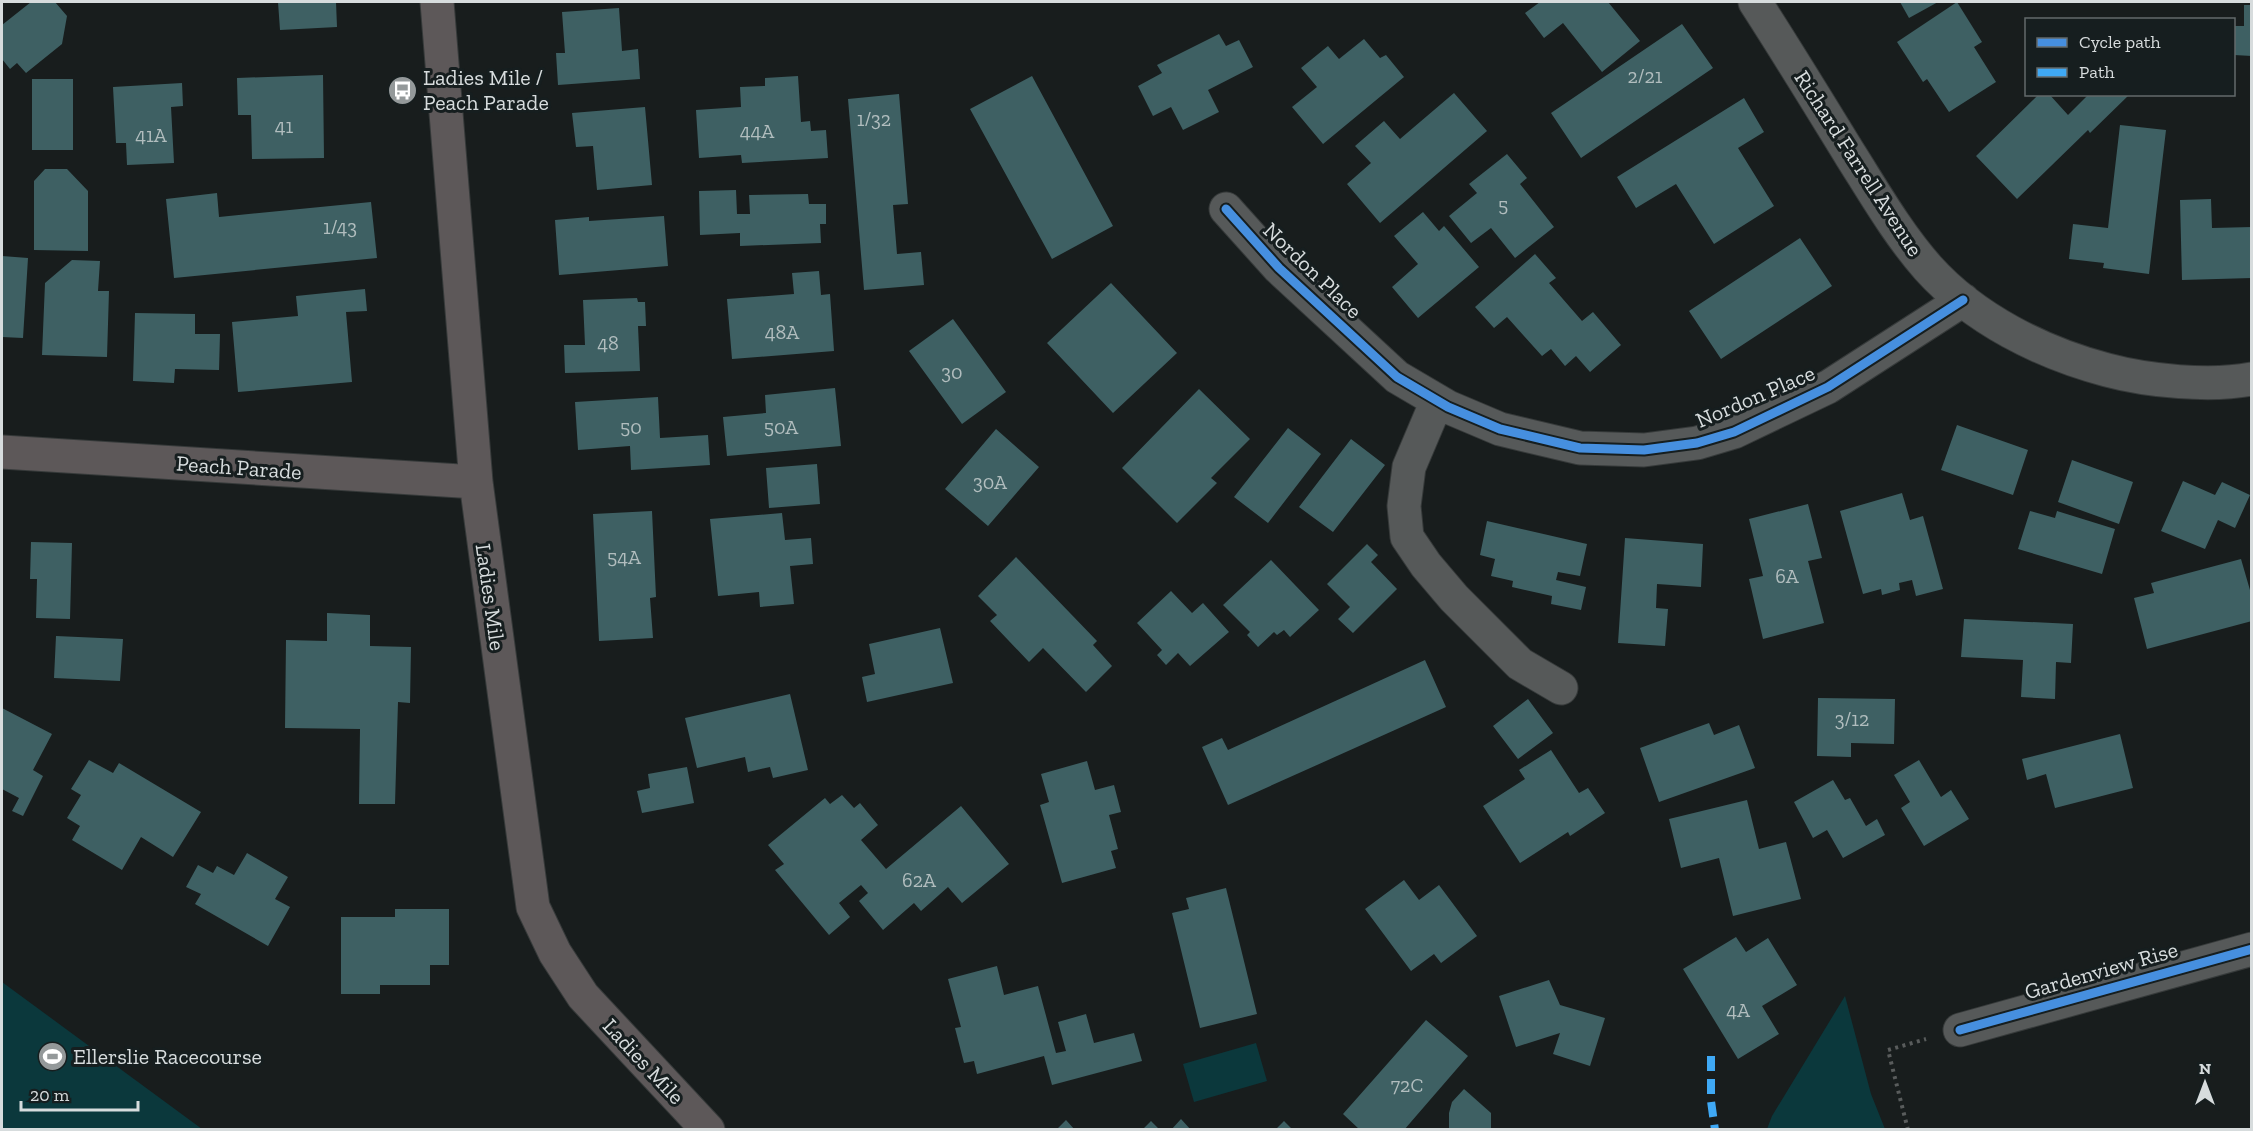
<svg xmlns="http://www.w3.org/2000/svg" width="2253" height="1131" font-family="'Zilla Slab',serif">
<style>
.green{fill:#0b383c}
.building{fill:#3e6063}
.lines{fill:none;stroke-linecap:round;stroke-linejoin:round}
.minor-casing{stroke:#363a3a;stroke-width:35}
.major-casing{stroke:#363a3a;stroke-width:35}
.path{stroke:#595c5c;stroke-width:4;stroke-dasharray:3 4.5;stroke-linecap:butt}
.minor{stroke:#565959;stroke-width:33}
.major{stroke:#5d5859;stroke-width:33}
.quiet{stroke:#3fa9f5;stroke-width:8;stroke-dasharray:15 8;stroke-linecap:butt}
.cycleway-casing{stroke:#161e1f;stroke-width:13}
.cycleway{stroke:#468fdf;stroke-width:9}
.labels{text-anchor:middle;stroke-width:6;stroke-linejoin:round;paint-order:stroke}
.number-label{font-size:20px;fill:#b1bdbe}
.poi-label{font-size:22px;fill:#d7dcdd;stroke:#161e1f;text-anchor:start}
.street-label{font-size:22px;fill:#d7dcdd;stroke:#161e1f}
</style>
<rect width="100%" height="100%" fill="#181d1d"/>
<path class="green" d="M2 982 202 1129H2Z
M1845 996 1871 1094 1885 1129H1767L1772 1116Z
M1256 1043 1267 1081 1194 1102 1183 1064Z"/>
<path class="building" d="M31 2H55L67 16 62 44 26 73 17 63 10 69 2 59V25Z
M278 2H336L337 27 280 30Z
M1540 2H1608L1640 41 1602 72 1563 23 1544 38 1525 13Z
M1900 2H1938L1909 18Z
M1957 2 1982 42 1974 47 1996 82 1949 112 1927 79 1923 82 1897 42Z
M2244 5H2252V56L2234 55V26H2244Z
M619 8 622 51 638 49 640 79 558 85 556 53H565L562 12Z
M1682 24 1713 68 1581 158 1551 113Z
M1219 34 1226 46 1239 40 1253 67 1208 90 1219 112 1183 130 1171 107 1153 116 1138 86 1162 73 1157 65Z
M1364 39 1380 58 1386 55 1404 77 1323 144 1292 107 1317 87 1301 68 1328 46 1339 59Z
M323 75 324 158 252 159 251 115H238L237 78Z
M798 76 801 122 810 121 811 131 826 130 828 158 742 163 741 155 699 158 696 110 741 107 740 87 765 86V78Z
M1032 76 1113 226 1052 259 970 109Z
M32 79H73V150H32Z
M182 83 183 106 171 107 174 163 127 165 126 143H116L113 87Z
M1454 93 1487 131 1380 223 1347 184 1371 163 1355 146 1384 121 1400 139Z
M899 94 908 204 893 205 897 254 921 252 924 285 864 290 848 99Z
M2039 94H2049L2068 115 2089 94H2130L2090 133 2088 130 2017 199 1976 156Z
M1744 98 1764 132 1738 148 1774 206 1714 244 1676 184 1636 208 1617 177Z
M645 107 652 185 597 190 593 146 576 147 572 113Z
M2120 125 2166 130 2149 274 2103 268 2104 263 2069 259 2073 224 2108 228Z
M1507 154 1527 178 1520 184 1554 227 1515 258 1491 228 1471 243 1449 216 1477 193 1469 184Z
M45 169H67L88 191V251L34 250V181Z
M736 190 737 214H750L749 195 808 194 809 204H826V224H820L821 243 740 246V233L700 235 699 191Z
M217 193 219 217 371 202 377 258 174 278 166 199Z
M2211 199 2212 228 2252 227V278L2182 280 2180 200Z
M1423 212 1439 231 1444 226 1479 267 1418 318 1392 287 1418 264 1394 236Z
M664 216 668 266 559 275 555 220 589 217V221Z
M1800 238 1832 286 1721 359 1689 311Z
M1535 254 1556 278 1549 283 1582 321 1593 312 1621 345 1590 372 1576 356 1565 366 1551 349 1542 356 1507 317 1494 328 1475 307Z
M2 256 28 258 23 338 2 337Z
M72 260 100 261 98 291H109L107 357 42 355 45 283Z
M819 271 821 295 830 294 834 351 732 359 727 299 794 294 792 273Z
M1111 283 1177 353 1113 413 1047 343Z
M365 289 367 311 346 312 352 382 238 392 232 322 298 316 296 296Z
M637 298 638 302H645L646 326H638L640 371 565 373 564 345H585L583 300Z
M135 313 195 314V334H220L219 370 175 369 174 383 133 381Z
M953 319 1006 392 962 424 909 351Z
M835 388 841 446 727 456 723 417 766 413 765 395Z
M1199 389 1250 439 1211 478 1217 483 1177 523 1122 468Z
M658 397 660 438 708 435 710 465 631 470 630 446 578 450 575 402Z
M1957 425 2028 450 2013 495 1941 470Z
M1288 428 1321 454 1268 523 1234 497Z
M996 429 1039 467 988 526 945 489Z
M1351 439 1385 465 1333 532 1299 507Z
M2072 460 2133 482 2119 524 2058 502Z
M817 464 820 504 769 508 766 468Z
M2183 481 2215 495 2222 482 2250 495 2235 528 2218 520 2205 549 2161 531Z
M1902 493 1910 520 1923 516 1943 589 1916 596 1912 580 1899 583 1900 590 1882 595 1881 589 1863 594 1840 511Z
M1808 504 1822 558 1808 561 1824 623 1763 639 1749 579 1763 576 1749 519Z
M652 511 656 597 650 598 653 638 599 641 593 514Z
M2030 511 2055 518 2057 511 2115 529 2102 574 2018 549Z
M782 513 785 540 811 538 813 564 790 566 794 604 760 607 759 592 718 596 710 519Z
M1487 521 1587 544 1580 576 1558 572 1556 580 1586 587 1581 610 1551 604 1552 596 1512 587 1513 581 1491 576 1495 559 1480 555Z
M1625 538 1703 544 1701 587 1657 584 1656 608 1668 609 1665 646 1618 643Z
M31 542 72 543 70 619 36 618 37 579H30Z
M1367 544 1378 555 1371 562 1397 589 1353 633 1338 619 1350 607 1327 584Z
M1016 557 1097 641 1093 645 1112 666 1086 692 1043 648 1029 662 990 621 997 615 978 596Z
M2241 559 2252 597V621L2147 649 2134 598 2154 593 2151 583Z
M1271 560 1319 610 1290 637 1284 630 1277 635 1274 632 1258 647 1247 635 1250 632 1223 605Z
M1171 591 1192 613 1203 603 1229 632 1190 666 1178 653 1166 665 1157 655 1162 650 1137 623Z
M327 613 370 615V646L411 647 410 703 398 702 395 804H359L360 729 285 728 286 640 327 641Z
M1964 619 2073 624 2071 663 2056 662 2055 699 2021 697 2023 660 1961 657Z
M940 628 953 683 867 702 862 677 875 674 869 644Z
M56 636 123 639 120 681 54 678Z
M1425 660 1446 707 1228 805 1202 747 1222 738 1228 750Z
M790 694 808 770 773 778 770 767 748 772 745 757 697 768 685 718Z
M1818 698 1895 699 1894 744 1851 743V757L1817 756Z
M1528 699 1553 733 1518 759 1493 726Z
M2 708 52 734 33 770 43 776 23 816 12 811 19 798 2 789Z
M1709 723 1714 735 1739 725 1755 768 1659 802 1640 748Z
M2120 734 2133 788 2055 808 2046 774 2027 780 2022 759Z
M1551 750 1579 793 1588 788 1605 813 1570 836 1568 832 1520 863 1483 806 1525 779 1519 770Z
M89 760 113 773 119 763 201 812 173 857 141 837 122 870 72 840 80 826 67 818 81 795 71 789Z
M1919 760 1941 797 1951 790 1969 819 1924 846 1901 808 1910 802 1894 775Z
M1087 761 1095 790 1114 785 1121 812 1109 815 1118 849 1111 851 1116 868 1062 883 1040 805 1049 802 1041 774Z
M687 767 694 803 642 813 637 791 650 788 648 774Z
M1833 780 1845 800 1850 798 1866 826 1877 819 1885 835 1843 858 1827 830 1813 838 1794 802Z
M842 795 854 808 860 803 878 825 861 840 886 869 961 806 1009 864 962 903 948 887 921 911 914 903 883 930 859 901 868 893 861 885 839 903 850 917 829 935 775 870 784 864 768 845 825 798 830 804Z
M1747 800 1759 849 1786 842 1801 899 1733 916 1719 858 1681 868 1669 819Z
M247 853 288 877 275 899 290 907 268 946 195 904 201 894 186 887 198 865 213 873 217 866 234 875Z
M1404 880 1419 900 1439 885 1477 936 1441 963 1434 954 1411 971 1365 909Z
M1226 888 1257 1014 1200 1028 1172 913 1189 909 1186 898Z
M395 909H449V965H430V985H380V994H341V917H395Z
M1736 937 1746 952 1768 938 1797 985 1762 1006 1779 1034 1738 1059 1683 969Z
M997 966 1004 995 1038 986 1056 1053 1066 1051 1058 1022 1086 1014 1094 1043 1134 1033 1142 1061 1052 1085 1044 1056 977 1074 974 1061 964 1063 955 1028 961 1027 948 979Z
M1549 980 1560 1005 1605 1018 1590 1066 1553 1054 1560 1033 1516 1047 1499 996Z
M1426 1020 1468 1056 1404 1130H1360L1343 1114Z
M1464 1089 1491 1113V1130H1449V1113L1452 1102Z
M1181 1119 1191 1130H1171Z
M1066 1120 1075 1130H1056Z
M1151 1121 1160 1130H1142Z
M1284 1121 1293 1130H1275Z"/>
<g class="lines">
<defs>
<path id="minor" d="M1755 2C1788 53 1819 104 1851 156 1875 194 1898 234 1928 268 1974 319 2042 353 2107 370 2148 381 2210 387 2252 379
M1226 209 1279 268 1397 377 1448 407 1500 429 1580 448 1644 450 1697 443 1734 432 1828 387 1963 300
M1437 401 1409 467 1404 506 1407 537 1426 565 1454 598 1520 664 1561 688
M1960 1030 2252 949"/>
<path id="major" d="M437 2 476 482 533 907 555 953 583 996 708 1130
M2 452 476 482"/>
</defs>
<use href="#minor" class="minor-casing"/>
<use href="#major" class="major-casing"/>
<path class="path" d="M1908 1130 1888 1050 1926 1039"/>
<use href="#minor" class="minor"/>
<use href="#major" class="major"/>
<path class="quiet" d="M1711 1056V1101L1715 1130"/>
<defs>
<path id="cycleway" d="M1226 209 1279 268 1397 377 1448 407 1500 429 1580 448 1644 450 1697 443 1734 432 1828 387 1963 300
M1960 1030 2252 949"/>
</defs>
<use href="#cycleway" class="cycleway-casing"/>
<use href="#cycleway" class="cycleway"/>
</g>
<defs>
<symbol id="bus-disc" viewBox="-11 -11 22 22"><circle r="9.5" fill="#94999a" stroke="#161e1f"/><path d="M-5-6H5V4H4V6H2V4H-2V6H-4V4H-5ZM-3.5-4V0h7V-4ZM-3.5 1.2v1.5H-2V1.2ZM2 1.2v1.5H3.5V1.2Z" fill="#fff"/></symbol>
<symbol id="stadium-disc" viewBox="-11 -11 22 22"><circle r="9.5" fill="#94999a" stroke="#161e1f"/><path d="M0-5a6.5 5 0 1 0 0 10a6.5 5 0 1 0 0-10ZM-3.5-1.8h7v3.6h-7Z" fill="#fff"/></symbol>
</defs>
<g fill-rule="evenodd">
<use href="#bus-disc" x="386" y="74" width="33" height="33"/>
<use href="#stadium-disc" x="36" y="1040" width="33" height="33"/>
</g>
<g class="labels">
<g class="number-label">
<text x="1645" y="83">2/21</text>
<text x="874" y="126">1/32</text>
<text x="284" y="133">41</text>
<text x="757" y="138">44A</text>
<text x="151" y="142">41A</text>
<text x="1503" y="212">5</text>
<text x="340" y="234">1/43</text>
<text x="782" y="339">48A</text>
<text x="608" y="350">48</text>
<text x="952" y="379">30</text>
<text x="631" y="434">50</text>
<text x="781" y="434">50A</text>
<text x="990" y="489">30A</text>
<text x="624" y="564">54A</text>
<text x="1787" y="583">6A</text>
<text x="1852" y="726">3/12</text>
<text x="919" y="887">62A</text>
<text x="1738" y="1017">4A</text>
<text x="1407" y="1092">72C</text>
</g>
<g class="poi-label">
<text x="423" y="85">Ladies Mile /<tspan x="423" dy="25">Peach Parade</tspan></text>
<text x="73" y="1064">Ellerslie Racecourse</text>
</g>
<g class="street-label">
<text transform="translate(1859 163) rotate(57)" y="8">Richard Farrell Avenue</text>
<text transform="translate(1313 270) rotate(44)" y="8">Nordon Place</text>
<text transform="translate(1755 396) rotate(-23)" y="8">Nordon Place</text>
<text transform="translate(239 467) rotate(4)" y="8">Peach Parade</text>
<text transform="translate(491 597) rotate(82)" y="8">Ladies Mile</text>
<text transform="translate(2101 970) rotate(-16)" y="8">Gardenview Rise</text>
<text transform="translate(644 1061) rotate(47)" y="8">Ladies Mile</text>
</g>
</g>
<rect width="2253" height="1131" fill="none" stroke="#d7dcdd" stroke-width="6"/>
<rect x="2025" y="18" width="210" height="78" fill="#161e1f" stroke="#636a6b" stroke-width="1.5"/>
<rect x="2037" y="38" width="30" height="9" fill="#468fdf" stroke="#636a6b" stroke-width="1.5"/>
<text x="2079" y="48" font-size="18" fill="#d7dcdd">Cycle path</text>
<rect x="2037" y="68" width="30" height="9" fill="#3fa9f5" stroke="#636a6b" stroke-width="1.5"/>
<text x="2079" y="78" font-size="18" fill="#d7dcdd">Path</text>
<g transform="translate(2205 1083)" stroke="#161e1f" stroke-width="4.5" paint-order="stroke">
<path d="M0-4.5L10 22L0 15L-10 22Z" fill="#d7dcdd"/>
<text y="-9" font-size="16" font-weight="bold" text-anchor="middle" fill="#d7dcdd">N</text>
</g>
<path d="M21 1101v9h117v-9" fill="none" stroke="#d7dcdd" stroke-width="3"/>
<text x="30" y="1101" font-size="18" fill="#d7dcdd" stroke="#161e1f" stroke-width="4.5" paint-order="stroke">20 m</text>
</svg>
